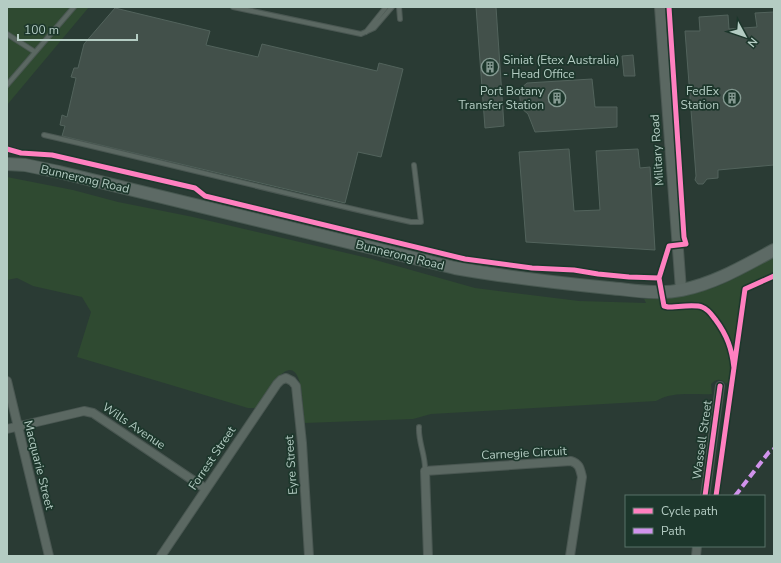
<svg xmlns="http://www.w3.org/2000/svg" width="781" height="563" font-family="'Nunito Sans',sans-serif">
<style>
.green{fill:#2f4a31}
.building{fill:#42504a;stroke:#52635c}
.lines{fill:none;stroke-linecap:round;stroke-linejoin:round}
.service-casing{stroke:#4a5752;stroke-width:6}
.minor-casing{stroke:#4a5752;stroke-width:10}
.tertiary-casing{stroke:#4a5752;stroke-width:12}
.primary-casing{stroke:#485851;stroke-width:14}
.path{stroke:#5a6861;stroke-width:1.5;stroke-dasharray:3 3;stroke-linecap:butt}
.service{stroke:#5b6862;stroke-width:4}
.minor{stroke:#5b6862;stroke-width:8}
.tertiary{stroke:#5b6862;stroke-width:10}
.primary{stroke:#5d6a65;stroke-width:12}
.quiet{stroke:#d193ec;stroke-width:4;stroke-dasharray:8 4;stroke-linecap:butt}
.cycleway-casing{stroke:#1d372c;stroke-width:8}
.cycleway{stroke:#ff80c0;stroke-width:5}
.labels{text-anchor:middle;stroke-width:3.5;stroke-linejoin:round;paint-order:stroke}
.poi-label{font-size:12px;fill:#b4ccc3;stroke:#1d372c;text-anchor:end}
.street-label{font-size:12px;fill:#b4ccc3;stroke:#1d372c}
</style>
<rect width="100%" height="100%" fill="#2a3b34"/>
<path class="green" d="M7 7H89L7 105Z
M7 177 73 190 118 202 193 217 372 259 475 288 579 301 646 303 644 299C678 298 709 293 739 276 751 270 762 262 774 256V276L745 289 732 378 726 384C721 378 716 379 711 384L712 394C693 395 673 391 656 401L431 414 413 419 304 423C303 412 304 357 283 373 273 381 263 398 256 408H248L77 357 91 312 82 297 33 286 17 278 7 280Z"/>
<path class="building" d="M476 7H496L504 126 485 128Z
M115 8 210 31 206 45 258 57 262 44 377 71 379 63 403 69 381 157 358 152 345 203 62 136 65 126 60 125 62 115 67 117 76 78 71 77 74 68H78L84 44Z
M774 12V165L718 170V178L707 179 703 184H698L695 180 696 176 685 31H700L699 17 728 15 729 29 757 27 755 13Z
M633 55 635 76H624L622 56Z
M592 79 595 107H617V127L535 132 528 114 521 108 519 90 527 83Z
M569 149 574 211 600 210 596 151 638 149 640 168 650 167 655 250 526 242 519 152Z"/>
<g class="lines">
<defs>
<path id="service" d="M233 7 361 34 374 28 392 7
M399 7 400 19
M366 32 386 7
M7 34 35 52
M7 85 74 7
M44 135C167 163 288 195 411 222H421L414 165
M419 427C418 442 426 456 425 471"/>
<path id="minor" d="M7 381 49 556
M7 429 84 411 93 413 206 489
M705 496 720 386
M161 556 277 384 281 380 286 378 292 381 296 386 302 443 309 556
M428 556 425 471 571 461C580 464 580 469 582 477L570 556
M696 556 697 546"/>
<path id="tertiary" d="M660 7 681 290"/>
<path id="primary" d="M7 164 25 165 59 172 455 268C506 277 558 283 609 288 633 290 658 295 682 290 716 283 744 266 774 250"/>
</defs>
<use href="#service" class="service-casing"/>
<use href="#minor" class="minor-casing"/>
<use href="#tertiary" class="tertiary-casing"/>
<use href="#primary" class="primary-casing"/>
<path class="path" d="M7 239V238"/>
<use href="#service" class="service"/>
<use href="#minor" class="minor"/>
<use href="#tertiary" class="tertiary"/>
<use href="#primary" class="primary"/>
<path class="quiet" d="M735 496 769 452 774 449"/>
<defs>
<path id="cycleway" d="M669 7 684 237 686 244 669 246 659 278 664 306 668 307C677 307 695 304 702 307 708 309 712 315 715 319 727 335 732 349 734 368
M7 149 21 153 52 155 195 188 205 196 465 259 532 268 574 270 598 274 629 277 659 278
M705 496 720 386
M716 496 745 289 774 276"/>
</defs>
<use href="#cycleway" class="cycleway-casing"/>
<use href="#cycleway" class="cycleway"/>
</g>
<defs>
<symbol id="building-ring" viewBox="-11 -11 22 22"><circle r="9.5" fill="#1d372c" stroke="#849991" stroke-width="1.5"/><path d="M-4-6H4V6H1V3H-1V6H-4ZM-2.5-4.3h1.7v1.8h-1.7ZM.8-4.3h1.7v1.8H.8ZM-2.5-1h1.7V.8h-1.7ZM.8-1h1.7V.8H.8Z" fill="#849991"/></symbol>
</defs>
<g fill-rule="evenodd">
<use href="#building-ring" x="480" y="57" width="20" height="20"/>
<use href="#building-ring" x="547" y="88" width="20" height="20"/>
<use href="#building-ring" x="722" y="88" width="20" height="20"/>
</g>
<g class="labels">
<g class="poi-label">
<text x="503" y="64" text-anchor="start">Siniat (Etex Australia)<tspan x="503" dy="14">- Head Office</tspan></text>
<text x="544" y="95">Port Botany<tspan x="544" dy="14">Transfer Station</tspan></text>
<text x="719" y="95">FedEx<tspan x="719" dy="14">Station</tspan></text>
</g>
<g class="street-label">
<text transform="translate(657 150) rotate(-94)" y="4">Military Road</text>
<text transform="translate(85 179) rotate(13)" y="4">Bunnerong Road</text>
<text transform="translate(400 255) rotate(14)" y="4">Bunnerong Road</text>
<text transform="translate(134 426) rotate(34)" y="4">Wills Avenue</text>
<text transform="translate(702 440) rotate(-82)" y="4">Wassell Street</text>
<text transform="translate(524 453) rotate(-3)" y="4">Carnegie Circuit</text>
<text transform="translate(212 458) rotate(-56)" y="4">Forrest Street</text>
<text transform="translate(39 465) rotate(76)" y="4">Macquarie Street</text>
<text transform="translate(291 465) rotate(-94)" y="4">Eyre Street</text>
</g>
</g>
<rect width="781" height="563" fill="none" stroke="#b4ccc3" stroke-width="16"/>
<rect x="625" y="495" width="140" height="52" fill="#1d372c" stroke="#597368"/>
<rect x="633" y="508" width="20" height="6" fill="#ff80c0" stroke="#597368"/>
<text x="661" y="515" font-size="12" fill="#b4ccc3">Cycle path</text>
<rect x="633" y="528" width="20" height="6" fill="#d193ec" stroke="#597368"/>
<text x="661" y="535" font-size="12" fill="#b4ccc3">Path</text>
<g transform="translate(745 36) rotate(130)" stroke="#1d372c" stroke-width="3" paint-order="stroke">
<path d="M0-3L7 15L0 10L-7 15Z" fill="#b4ccc3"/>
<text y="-6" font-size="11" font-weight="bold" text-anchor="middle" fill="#b4ccc3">N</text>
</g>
<path d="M18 34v6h119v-6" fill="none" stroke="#b4ccc3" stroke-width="2"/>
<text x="24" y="34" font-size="12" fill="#b4ccc3" stroke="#1d372c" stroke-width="3" paint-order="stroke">100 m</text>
</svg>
